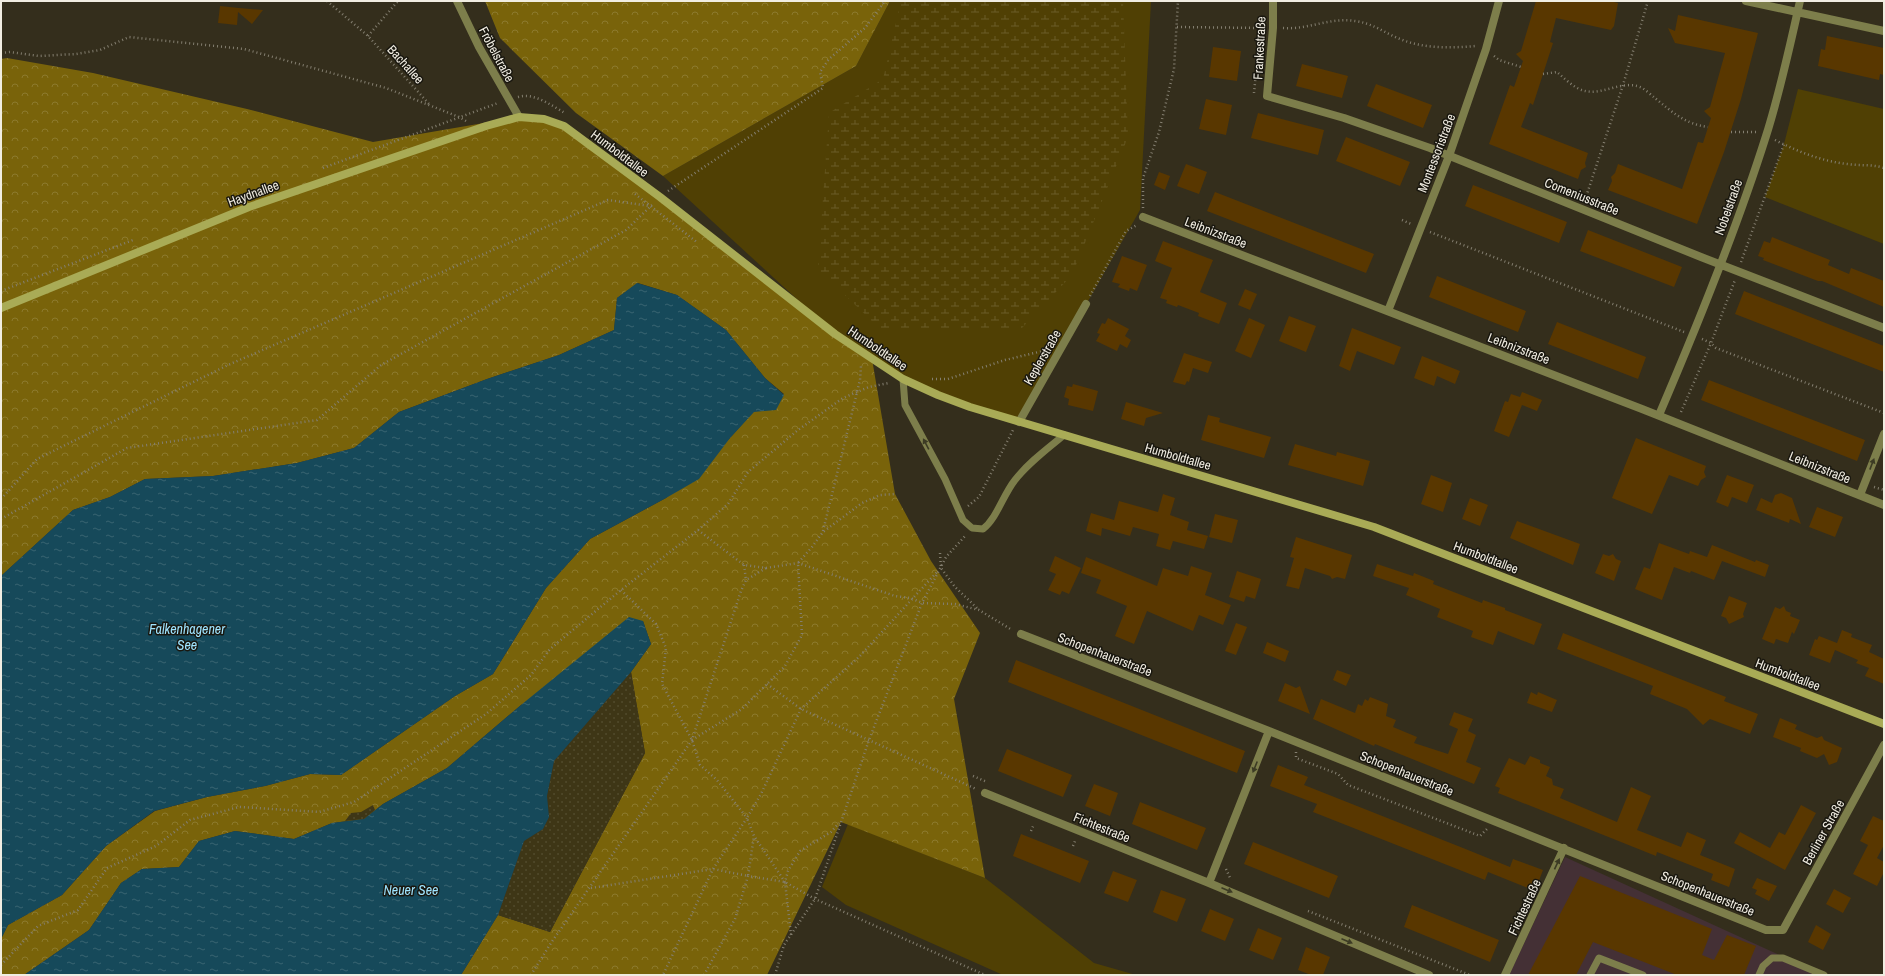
<svg xmlns="http://www.w3.org/2000/svg" width="1885" height="976" font-family="'Archivo Narrow',sans-serif">
<style>
.commercial{fill:#443035}
.grass{fill:#504004}
.forest{fill:url(#forest-crowns)}
.wetland{fill:url(#wetland-marsh)}
.sand{fill:url(#sand-dots)}
.water{fill:url(#water-ripples)}
.building{fill:#593700}
.lines{fill:none;stroke-linecap:round;stroke-linejoin:round}
.path{stroke:#847f70;stroke-width:2.5;stroke-dasharray:1 3;stroke-linecap:butt}
.lane{stroke:#7d7e4b;stroke-width:7}
.street{stroke:#7d7e4b;stroke-width:8}
.secondary{stroke:#a9ab56;stroke-width:8}
.oneway{fill:#3c3b24}
.labels{text-anchor:middle;stroke-width:3;stroke-linejoin:round;paint-order:stroke}
.street-label{font-size:13px;fill:#f1ede2;stroke:#19170f}
.water-label{font-size:14px;font-style:italic;fill:#9fe4ff;stroke:#19170f}
</style>
<defs>
<pattern id="forest-crowns" width="20" height="18" patternUnits="userSpaceOnUse"><rect width="20" height="18" fill="#79630a"/><path d="M2 6a3 3 0 1 1 6 0M12 15a3 3 0 1 1 6 0" fill="none" stroke="#8c7a2d"/></pattern>
<pattern id="wetland-marsh" width="20" height="14" patternUnits="userSpaceOnUse"><rect width="20" height="14" fill="#504004"/><path d="M1 5h8M5 5V1M11 12h8M15 12V8" fill="none" stroke="#6a5c28"/></pattern>
<pattern id="sand-dots" width="8" height="8" patternUnits="userSpaceOnUse"><rect width="8" height="8" fill="#3e3616"/><path d="M2 2h.1M6 6h.1" fill="none" stroke="#514a2c" stroke-width="1.8" stroke-linecap="round"/></pattern>
<pattern id="water-ripples" width="26" height="14" patternUnits="userSpaceOnUse"><rect width="26" height="14" fill="#16495a"/><path d="M2 4q2-2 4 0t4 0M15 11q2-2 4 0t4 0" fill="none" stroke="#386471"/></pattern>
</defs>
<rect width="100%" height="100%" fill="#342e1c"/>
<path class="commercial" d="M1565 857 1823 975H1509Z"/>
<path class="grass" d="M890 1H1151L1140 210 1019 422 903 379 835 334 663 176 856 66Z
M1798 89 1884 109V244L1765 197 1784 144Z
M848 824 985 878 1094 963 1136 975H1003L846 905 822 887Z"/>
<path class="forest" d="M485 1H890L856 66 663 176 576 113 500 38Z
M7 58 93 73 247 109 373 142 519 117 564 126 872 359 895 494 931 561 980 633 954 699 985 878 841 822 767 975H461L498 915 550 932 645 753 631 672 651 644 643 621 521 705 447 768 383 804 364 819 332 823 294 839 235 831 199 841 179 867 142 869 121 883 89 930 24 975H1V939L8 925 62 895 106 846 155 811 207 797 265 786 310 774 341 775 455 696 493 674 546 588 590 539 666 498 730 438 754 411 784 394 765 378 726 330 677 295 638 283 617 298 614 330 559 355 487 379 399 412 354 448 297 463 213 476 145 479 110 497 73 510 1 576V59Z"/>
<path class="wetland" d="M901 1H1123L1128 137 1072 275 1022 328H879L818 269 829 113 883 79Z"/>
<path class="sand" d="M631 672 645 753 550 932 498 915 524 841 543 829 549 817 547 796 554 761Z
M373 805 375 810 364 819 345 821 351 813 361 812Z"/>
<path class="water" d="M637 283 677 295 726 330 765 378 784 395 776 410 754 412 730 438 699 479 666 498 590 539 546 588 493 674 455 696 341 775 310 774 265 786 207 797 154 811 106 846 62 895 8 925 1 939V576L73 510 110 497 145 479 213 476 297 463 354 448 399 412 487 379 559 355 614 330 617 298Z
M629 617 643 621 651 644 631 672 554 761 547 796 549 817 543 829 524 841 498 915 461 975H24L89 930 121 883 142 869 179 867 199 841 235 831 294 839 332 823 364 819 383 804 447 768 521 705Z"/>
<path class="building" d="M1536 1H1610L1618 3 1614 26 1611 30 1556 18 1550 42 1553 43 1533 105 1530 103 1521 127 1588 153 1585 163 1586 167 1581 170 1578 179 1489 144 1510 85 1514 87 1523 61 1516 54 1521 51Z
M220 6 239 8 263 10 252 24 238 12 237 25 218 23Z
M1678 15 1758 33 1741 99 1724 152 1697 224 1608 190 1612 181 1611 177 1615 173 1618 164 1682 189 1698 142 1703 143 1711 118 1704 111 1710 107 1725 53 1675 43 1668 28 1675 31Z
M1827 36 1884 48V75L1880 74 1879 80 1818 66 1821 49 1825 50Z
M1213 47 1241 51 1237 81 1209 77Z
M1302 64 1348 76 1342 98 1296 86Z
M1376 84 1432 105 1423 128 1367 106Z
M1206 99 1232 105 1226 135 1199 129Z
M1258 113 1324 130 1318 155 1251 138Z
M1346 137 1410 162 1400 186 1336 161Z
M1186 164 1207 172 1199 194 1177 186Z
M1159 172 1170 176 1165 190 1154 185Z
M1473 185 1567 222 1559 243 1465 206Z
M1215 192 1374 254 1366 273 1207 211Z
M1588 230 1682 267 1674 287 1580 251Z
M1772 237 1830 260 1828 265 1849 274 1851 268 1884 281V307L1822 281H1818L1763 260 1764 258 1758 256 1764 241 1770 243Z
M1163 241 1213 260 1200 292 1227 303 1219 324 1198 316 1199 313 1178 305 1177 307 1166 303 1167 300 1160 298 1172 268 1155 261Z
M1122 256 1147 265 1137 291 1130 288 1129 291 1118 287 1120 284 1112 282Z
M1437 276 1526 311 1518 332 1429 297Z
M1245 289 1257 294 1250 310 1238 305Z
M1744 291 1884 346V372L1735 314Z
M1289 316 1316 326 1306 352 1279 341Z
M1108 318 1129 329 1125 336 1131 340 1127 348 1120 344 1117 351 1096 341 1100 334 1097 333 1102 323 1105 324Z
M1249 318 1265 325 1251 358 1235 351Z
M1557 322 1646 357 1638 379 1548 344Z
M1352 328 1401 347 1394 365 1357 351 1350 371 1339 366Z
M1184 353 1212 362 1208 373 1193 368 1189 382 1187 381 1185 385 1173 382Z
M1422 356 1460 371 1455 384 1437 376 1434 386 1414 378Z
M1709 380 1865 440 1857 461 1701 400Z
M1073 384 1098 391 1093 411 1068 405 1069 399 1064 397 1067 386 1072 387Z
M1522 392 1542 400 1537 411 1522 405 1509 437 1494 431 1505 401 1508 402 1511 394 1520 397Z
M1126 402 1163 413 1146 418 1144 426 1121 419Z
M1208 415 1220 418 1219 422 1271 437 1264 458 1201 440Z
M1636 438 1706 466 1704 472 1706 477 1701 480 1698 486 1669 475 1652 514 1612 498Z
M1295 444 1336 456 1337 452 1370 461 1363 486 1288 465Z
M1431 475 1452 483 1443 512 1421 504Z
M1727 475 1754 485 1747 503 1732 497 1728 507 1716 502Z
M1781 493 1792 498 1801 524 1790 519 1789 523 1756 510 1761 498 1772 503 1775 495Z
M1163 494 1175 498 1170 515 1189 522 1187 530 1208 536 1204 549 1173 541 1170 550 1156 546 1159 534 1133 527 1130 536 1102 528 1101 536 1086 531 1091 513 1114 520 1119 501 1158 512Z
M1470 498 1488 505 1480 526 1462 519Z
M1817 507 1843 517 1835 537 1809 527Z
M1215 514 1238 520 1232 543 1209 537Z
M1517 521 1580 544 1573 565 1510 538Z
M1296 537 1352 555 1345 579 1337 577 1332 579 1330 576 1305 568 1299 589 1286 586 1294 558 1290 557Z
M1659 543 1689 554 1690 551 1707 557 1712 545 1755 562 1756 560 1769 565 1765 577 1722 561 1714 580 1691 571 1690 573 1674 567 1662 600 1635 589 1644 567 1650 569Z
M1603 554 1609 556 1613 554 1616 559 1621 561 1614 581 1595 573Z
M1055 556 1081 568 1069 594 1062 591 1060 595 1048 590 1056 574 1049 571Z
M1086 557 1157 586 1163 568 1188 576 1191 566 1212 573 1205 595 1231 605 1223 625 1199 615 1193 631 1147 611 1134 644 1115 636 1127 606 1096 593 1101 580 1081 573Z
M1377 564 1413 576 1414 573 1434 581 1433 584 1482 603 1483 600 1505 608V610L1542 624 1534 645 1498 631 1493 645 1471 637 1473 631 1437 617 1440 609 1406 595 1409 588 1373 576Z
M1237 571 1261 579 1255 599 1246 596 1244 602 1229 597Z
M1729 596 1747 603 1743 614 1744 617 1729 624 1726 618 1721 616Z
M1784 606 1786 611 1791 613 1790 616 1800 620 1794 634 1792 632 1788 643 1776 639 1774 644 1762 639 1775 607 1780 609Z
M1236 623 1247 627 1236 655 1225 651Z
M1842 630 1852 634 1851 637 1872 645 1869 652 1884 659V684L1865 676 1869 668 1856 663 1858 660 1835 650 1830 663 1809 655 1815 639 1817 640 1819 636 1837 643Z
M1563 633 1726 697 1724 701 1758 714 1750 734 1710 719 1703 725 1687 709 1650 694 1653 686 1557 649Z
M1267 642 1289 651 1285 662 1263 653Z
M1016 660 1245 751 1237 773 1008 682Z
M1337 670 1351 675 1346 686 1333 680Z
M1285 683 1296 688 1300 686 1310 714 1278 701Z
M1531 692 1537 695 1538 692 1557 700 1552 712 1527 703Z
M1370 697 1388 704 1386 716 1396 720 1393 727 1417 737 1414 743 1448 754 1458 729 1449 725 1454 712 1473 719 1468 731 1476 735 1466 762 1481 768 1474 784 1375 744 1374 746 1313 719 1321 699 1355 713 1358 704 1362 706 1365 699 1368 701Z
M1780 718 1797 725 1795 729 1817 738 1822 736 1824 740 1842 748 1837 762 1829 765 1824 754 1817 758 1800 751 1801 748 1773 737Z
M1007 749 1072 775 1063 797 998 771Z
M1530 756 1540 760V763L1550 767 1546 776 1552 779 1553 785 1564 789 1560 798 1617 822 1631 787 1651 796 1637 830 1681 847 1687 832 1706 840 1700 855 1735 869 1729 887 1711 880 1713 874 1657 852 1656 856 1498 793 1500 788 1495 786 1509 758 1525 765Z
M1278 765 1308 777 1304 785 1463 848 1510 867 1513 859 1543 870 1535 891 1488 872 1485 880 1313 812 1317 804 1270 786Z
M1094 784 1118 793 1110 816 1085 806Z
M1140 802 1206 828 1197 850 1132 824Z
M1801 805 1816 813 1785 870 1734 843 1740 832 1770 848 1779 832 1785 835Z
M1873 816 1884 821V845L1877 858 1884 862V872L1877 886 1853 874 1868 845 1860 841Z
M1021 834 1089 861 1080 883 1013 856Z
M1253 842 1338 876 1329 898 1244 864Z
M1113 871 1137 880 1128 902 1104 893Z
M1580 876 1712 929 1702 955 1714 960 1727 935 1756 946 1744 975H1677L1593 942 1576 975H1528Z
M1757 878 1777 886 1769 901 1755 894 1757 890 1752 888Z
M1834 889 1851 898 1843 913 1826 904Z
M1161 890 1186 899 1177 922 1153 912Z
M1412 905 1499 940 1490 962 1404 927Z
M1210 909 1234 919 1225 941 1201 931Z
M1816 925 1831 934 1823 950 1808 942Z
M1258 928 1282 938 1273 960 1249 950Z
M1306 947 1330 957 1323 975H1311L1298 970Z"/>
<g class="lines">
<path class="path" d="M327 1 368 36 429 104
M1177 27 1262 28
M1283 28C1308 30 1330 17 1355 21 1372 23 1385 33 1400 39 1424 49 1451 48 1476 46
M368 36 398 1
M1 53 10 52 39 56 76 54 100 50 129 37 244 49 386 88 459 117 466 121
M1494 56 1499 60 1521 67
M1543 74 1557 72C1565 79 1575 89 1585 91 1604 95 1622 80 1640 87 1645 89 1651 95 1655 98 1672 112 1685 124 1708 127
M1254 93 1258 52
M518 97C534 92 552 106 565 113
M1731 132H1756
M1775 140C1799 152 1821 161 1847 164 1860 166 1872 164 1884 168
M323 168 498 103
M668 191 823 88 820 72 829 59 865 28 885 1
M635 194 698 243
M1585 200 1623 85 1648 1
M1143 208V178L1159 132 1174 69 1178 1
M1402 220 1411 224
M1430 232 1684 332
M1741 262 1784 144
M1 291 133 240
M1090 296 1126 231 1137 225
M1702 339 1711 343 1716 348 1884 413
M932 379H948L1005 360 1047 350
M1681 412 1711 343 1735 280
M1874 487 1884 490
M1 499 37 459 228 365 608 200 650 206
M968 506 979 497 1013 430
M1 519 127 448 317 420 381 365 626 230 652 205
M698 530 728 504 748 472 798 430 843 398 869 387 889 383
M823 531 860 380 861 366
M940 553 941 568 955 587 978 609
M744 565 746 580
M621 590 656 624 666 648 662 684 692 740 700 765 717 780 747 818 713 869 663 975
M767 684 801 709 976 789
M692 740 742 709 785 666 802 635 798 563 812 547 823 532 862 503 880 495 895 494
M1296 752V758L1338 774 1348 785 1480 836 1487 829
M973 776 987 782
M1031 831 1034 824
M1073 846 1075 841
M1226 869 1231 880
M785 882 754 836 747 818 761 794 801 709 859 657 937 572
M591 888 713 869 748 876 754 836
M1308 911 1470 975
M791 935 785 882 788 871 800 851 831 832 839 823
M1 965 38 926 78 910 107 868 156 846 190 820 239 807 319 812 354 802 486 714 531 675 550 649 621 590 698 530 744 565 766 568 798 563 895 596 911 598 922 603 955 604 979 610 1012 630
M531 975 551 943 692 740 741 591 746 580 766 568
M704 975 735 919 748 876 785 882 815 899 985 975
M775 975 784 945 815 899 869 740 922 603 946 557 966 535"/>
<path class="lane" d="M903 379 905 405 945 479 963 520 972 528 983 529C997 518 1003 495 1015 480 1028 463 1047 449 1064 435
M1590 975 1599 958 1643 975
M1759 975 1763 966 1772 958H1783L1824 975"/>
<path class="street" d="M457 1 479 47 519 117
M1273 1V28L1267 96 1344 118 1430 148 1701 257 1884 328
M1746 1 1884 31
M1143 217 1642 409 1884 505
M1388 311 1449 156 1486 49 1499 1
M1659 415C1698 324 1736 231 1766 136 1780 92 1790 46 1800 1
M1019 422 1086 304
M1860 495 1884 434
M1021 634 1269 731 1766 930H1783L1884 745
M1269 731 1209 883 1429 975
M985 793 1209 883
M1505 975 1564 848"/>
<path class="secondary" d="M1 308 249 207 486 126 519 117 544 119 564 126 660 197 835 334 903 379 938 395 970 407 1374 527 1884 724"/>
</g>
<defs><path id="oneway-solid" d="M-6-.8H1V-3.2L6.5 0L1 3.2V.8H-6Z"/></defs>
<g class="oneway">
<use href="#oneway-solid" transform="translate(926 444) rotate(-118)"/>
<use href="#oneway-solid" transform="translate(1872 464) rotate(-69)"/>
<use href="#oneway-solid" transform="translate(1255 767) rotate(112)"/>
<use href="#oneway-solid" transform="translate(1557 864) rotate(-65)"/>
<use href="#oneway-solid" transform="translate(1227 890) rotate(23)"/>
<use href="#oneway-solid" transform="translate(1347 941) rotate(23)"/>
</g>
<g class="labels">
<g class="street-label">
<text transform="translate(1259 48) rotate(-87)" y="5">Frankestraße</text>
<text transform="translate(497 54) rotate(62)" y="5">Fröbelstraße</text>
<text transform="translate(406 64) rotate(48)" y="5">Bachallee</text>
<text transform="translate(620 153) rotate(37)" y="5">Humboldtallee</text>
<text transform="translate(1436 153) rotate(-69)" y="5">Montessoristraße</text>
<text transform="translate(253 193) rotate(-20)" y="5">Haydnallee</text>
<text transform="translate(1582 196) rotate(22)" y="5">Comeniusstraße</text>
<text transform="translate(1728 207) rotate(-70)" y="5">Nobelstraße</text>
<text transform="translate(1216 232) rotate(21)" y="5">Leibnizstraße</text>
<text transform="translate(878 348) rotate(34)" y="5">Humboldtallee</text>
<text transform="translate(1519 348) rotate(21)" y="5">Leibnizstraße</text>
<text transform="translate(1042 357) rotate(-60)" y="5">Keplerstraße</text>
<text transform="translate(1178 456) rotate(16)" y="5">Humboldtallee</text>
<text transform="translate(1820 467) rotate(22)" y="5">Leibnizstraße</text>
<text transform="translate(1486 557) rotate(21)" y="5">Humboldtallee</text>
<text transform="translate(1105 654) rotate(21)" y="5">Schopenhauerstraße</text>
<text transform="translate(1788 674) rotate(21)" y="5">Humboldtallee</text>
<text transform="translate(1407 773) rotate(22)" y="5">Schopenhauerstraße</text>
<text transform="translate(1102 827) rotate(22)" y="5">Fichtestraße</text>
<text transform="translate(1823 832) rotate(-61)" y="5">Berliner Straße</text>
<text transform="translate(1708 893) rotate(22)" y="5">Schopenhauerstraße</text>
<text transform="translate(1524 907) rotate(-65)" y="5">Fichtestraße</text>
</g>
<g class="water-label">
<text x="187" y="634">Falkenhagener<tspan x="187" dy="16">See</tspan></text>
<text x="411" y="895">Neuer See</text>
</g>
</g>
<rect width="1885" height="976" fill="none" stroke="#f1ede2" stroke-width="4"/>
</svg>
